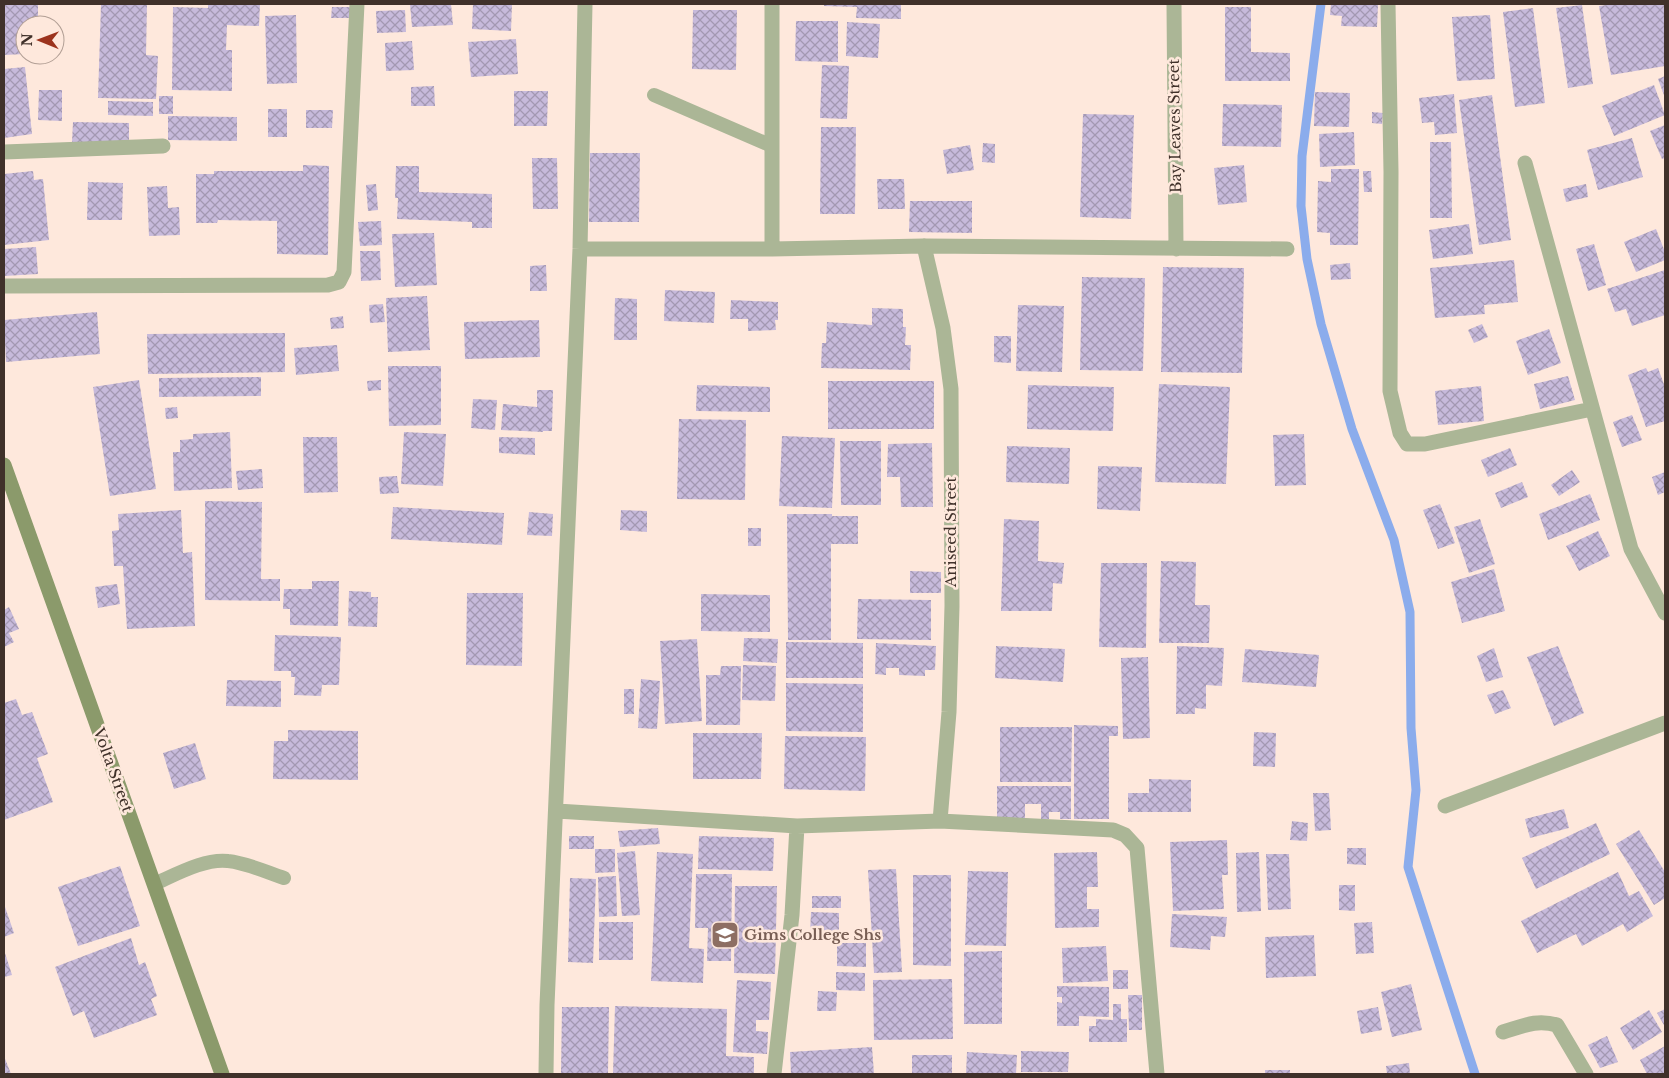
<svg xmlns="http://www.w3.org/2000/svg" width="1669" height="1078" font-family="'Libre Baskerville',serif">
<style>
.lines{fill:none;stroke-linecap:round;stroke-linejoin:round}
.stream{stroke:#8bacec;stroke-width:9}
.building{fill:url(#building-cross-hatch)}
.lane{stroke:#abb696;stroke-width:14}
.street{stroke:#abb696;stroke-width:15}
.secondary{stroke:#8b9a6b;stroke-width:15}
.labels{text-anchor:middle;stroke-width:5;stroke-linejoin:round;paint-order:stroke}
.street-label{font-size:15px;fill:#40312a;stroke:#fee8dc}
.education-label{font-size:15px;font-weight:bold;fill:#785e54;stroke:#fee8dc;text-anchor:start}
</style>
<defs>
<pattern id="building-cross-hatch" width="8" height="8" patternUnits="userSpaceOnUse" patternTransform="scale(1.25)"><rect width="8" height="8" fill="#c7badb"/><path d="M0 0l8 8M0 8l8-8" fill="none" stroke="#a398b2"/></pattern>
</defs>
<rect width="100%" height="100%" fill="#fee8dc"/>
<g class="lines">
<path class="stream" d="M1321 4 1302 156 1301 206 1307 259 1321 324 1352 429 1394 540 1410 612 1411 728 1416 790 1408 867 1475 1074"/>
</g>
<path class="building" d="M4 4H38V25H25V54L4 55Z
M101 4H147L146 55 158 56 156 99 98 98Z
M208 4H260L259 26 227 25 226 50H232V91L172 90 173 7 208 8Z
M410 4H451L453 25 412 27Z
M473 4H512L511 31 472 29Z
M824 4H901V19L856 18 857 7 824 6Z
M1331 4 1378 5 1377 27 1341 26 1342 16 1330 15Z
M1614 4H1665V66L1611 75 1599 6Z
M1582 5 1593 84 1568 88 1556 8Z
M332 7H351L350 18H331Z
M1225 7H1251V52L1290 53V81H1225Z
M1533 8 1545 103 1515 107 1503 12Z
M405 10 406 32 377 33 376 11Z
M693 10H737L736 70 692 69Z
M296 15 297 83 267 84 265 16Z
M1490 15 1495 79 1457 81 1452 17Z
M796 21H838V62L795 61Z
M847 22 880 24 878 58 846 56Z
M516 39 518 74 471 77 468 42Z
M412 41 414 70 386 71 385 43Z
M822 65 849 66 847 119 820 118Z
M25 67 32 134 4 138V69Z
M1665 76V98L1658 79Z
M1654 85 1665 115 1614 136 1602 106Z
M434 86 435 106H411V87Z
M39 90H62V121L38 120Z
M514 91H548L547 126H514Z
M1315 92 1350 93 1349 127 1314 126Z
M1454 94 1457 133 1435 135 1434 122 1422 123 1419 98Z
M1492 95 1511 240 1479 245 1459 100Z
M159 96H173V114H159Z
M108 101 153 102V116L108 115Z
M1223 104 1282 105 1281 147 1222 146Z
M268 109H287V137H268Z
M306 110H333L332 128H306Z
M1372 112 1383 113 1382 124 1372 123Z
M1083 114 1134 115 1131 219 1080 217Z
M168 116 237 117V141L168 140Z
M73 122 129 123V143L72 142Z
M1665 125V158L1662 159 1650 131Z
M821 127H856L855 214H820Z
M1354 132 1355 165 1320 167 1319 134Z
M1632 138 1643 177 1598 190 1587 150Z
M1430 142H1451L1452 218H1430Z
M983 143 995 144V163L982 162Z
M970 145 974 170 947 174 943 150Z
M590 153H640L639 222H589Z
M532 158H557L558 209H533Z
M303 165 329 166 328 255 277 254V221L218 220 217 223H196V174H214V171H303Z
M1244 165 1247 202 1218 205 1214 168Z
M396 166H419V192L492 194V228H472V222L397 219 398 198H395Z
M1331 169H1359L1358 245H1330V233L1317 232 1318 181 1331 182Z
M33 171 34 180 43 179 49 240 4 245V174Z
M1363 171H1371L1372 192H1364Z
M877 179H904L905 209H878Z
M88 182 123 183 122 220H87Z
M376 184 378 210 368 211 366 185Z
M1586 184 1588 197 1566 202 1563 189Z
M167 186 168 208 179 207 180 235 149 236 147 187Z
M910 201H972V233L909 232Z
M381 221 382 245 360 246 358 222Z
M1469 224 1473 254 1433 259 1429 230Z
M1656 229 1665 252V260L1636 272 1624 242Z
M434 233 437 285 395 287 392 234Z
M1594 244 1606 285 1588 291 1576 249Z
M36 247 38 274 4 276V249Z
M360 251H380L381 280 361 281Z
M1514 260 1518 302 1484 305 1485 314 1435 318 1430 268Z
M1350 263 1351 279 1331 280 1330 265Z
M546 265 547 291H530V266Z
M1163 267 1244 268 1242 373 1161 372Z
M1665 270V315L1632 326 1626 309 1615 312 1607 289Z
M1082 277 1145 278 1143 371 1080 370Z
M665 290 715 292 714 323 664 321Z
M427 296 430 350 388 352 386 298Z
M615 298 637 299V340H614Z
M731 300 778 302V320H775L776 330 748 331V319H730Z
M383 304 385 322 370 323 369 305Z
M1018 305 1064 306 1062 372 1016 371Z
M872 308 903 309V327H906L905 345H911L910 370 821 368 822 343H826L827 322 872 325Z
M97 312 100 354 6 362 4 320Z
M343 316 344 328 331 329 330 318Z
M539 320 540 357 465 359 464 322Z
M1482 324 1488 337 1474 343 1468 330Z
M1549 329 1561 363 1528 375 1516 341Z
M285 333V372L148 374 147 334Z
M994 336H1011V363L994 362Z
M337 345 339 371 296 375 294 348Z
M388 366H441V425L389 426Z
M1646 368 1648 372 1658 368 1665 387V421L1646 427 1628 375Z
M1568 376 1575 400 1540 409 1534 384Z
M261 377V396L159 397V378Z
M139 380 156 489 110 496 93 387Z
M381 380V390L368 391 367 381Z
M828 381H934V429H828Z
M1159 384 1230 387 1226 484 1155 482Z
M697 385 770 387V412L696 411Z
M1028 385 1114 387 1113 431 1027 429Z
M1481 386 1484 421 1438 425 1435 391Z
M537 390H553L552 431H543V432L501 430 503 404 537 407Z
M473 399 497 400 495 430 471 428Z
M177 407 178 418 166 419 165 408Z
M1632 415 1642 440 1622 447 1613 422Z
M679 419 746 420 745 500 677 499Z
M230 432 232 488 174 491 173 452H180V440L193 439V434Z
M404 432 446 434 443 486 401 484Z
M1304 434 1306 485 1275 486 1273 435Z
M782 436 835 438 832 508 779 506Z
M303 437H337L338 492 304 493Z
M499 437 535 438V455L499 453Z
M840 441H881V505H841Z
M932 443 933 507H901L900 477H887L888 444Z
M1007 446 1070 448 1069 484 1006 482Z
M1510 448 1517 465 1488 477 1481 460Z
M1098 466 1142 467 1140 511 1097 509Z
M262 469 263 488 238 490 236 471Z
M1572 470 1580 482 1559 496 1551 485Z
M1665 472V492L1658 495 1652 477Z
M397 476 399 493 380 494 379 477Z
M1522 482 1528 497 1501 508 1495 493Z
M1590 494 1600 520 1548 540 1539 514Z
M205 501 262 502 261 579H280V601L205 600Z
M1440 504 1455 543 1438 549 1423 510Z
M393 507 504 513 502 545 391 539Z
M181 510 183 553 192 552 195 626 127 629 123 566H114L112 531 119 530 118 514Z
M621 510 647 511V532L620 530Z
M529 512 553 514 552 536 527 535Z
M787 514H832V516H858V544H831V640H788Z
M1004 519 1039 521 1038 561 1064 563 1062 584 1053 583 1052 611H1001Z
M1480 519 1495 564 1469 573 1454 527Z
M748 528H761V546H748Z
M1598 531 1610 556 1579 571 1566 546Z
M1161 561 1196 562 1195 605H1210L1209 643H1159Z
M1101 563H1147L1146 648 1099 647Z
M1494 569 1505 611 1462 623 1451 582Z
M910 571 941 572V593H910Z
M312 581H339L338 626 290 625V609H283L284 589H312Z
M117 584 120 604 98 608 95 587Z
M349 591 371 592V597H378L377 627 348 626Z
M467 593H523L522 666 466 665Z
M701 594 770 595V632L701 631Z
M858 599 931 600V640L857 639Z
M9 607 19 629 9 633 14 642 4 647V610Z
M275 635 341 637 339 685H322L321 696 294 695 295 677H291V671H274Z
M744 638 778 639 777 663 743 661Z
M697 639 702 721 665 724 660 641Z
M786 642 863 643V678H786Z
M876 643 936 646 935 670H925V676L899 675V668H886V675L875 674Z
M996 646 1065 649 1063 682 995 678Z
M1177 646 1224 648 1222 686 1206 685V709L1195 708V714H1176Z
M1558 646 1584 713 1554 726 1527 657Z
M1494 648 1503 677 1486 682 1477 656Z
M1245 649 1319 655 1316 687 1242 682Z
M1148 657 1150 738 1123 739 1121 658Z
M743 665 776 666 775 701 742 700Z
M721 666H741L740 725H706V675H720Z
M641 679 660 681 657 729 638 728Z
M227 680 281 681V707L226 706Z
M786 683 863 684V732L786 731Z
M624 689H634V714H624Z
M1503 690 1511 708 1495 714 1487 695Z
M16 699 22 715 32 712 48 754 37 758 53 802 4 820V703Z
M1074 725 1118 726V736H1109V819H1074Z
M1000 727H1072L1071 782H1000Z
M288 730 358 731V780L273 779 274 741H288Z
M1254 732 1276 733 1275 767 1253 766Z
M693 733H762L761 779H693Z
M785 736 866 737 865 791 784 789Z
M195 743 206 779 174 789 163 753Z
M1149 779 1191 780V812H1128V793H1149Z
M997 786H1071V819H1060V812H1049V819H1041V804H1025V819H997Z
M1313 793H1329L1331 830 1315 831Z
M1564 809 1569 828 1530 838 1525 819Z
M1292 821 1308 823 1307 841 1290 840Z
M1596 823 1610 854 1536 889 1522 858Z
M658 828 660 844 620 847 618 831Z
M1639 830 1665 872V898L1654 905 1616 844Z
M569 836H594V849H569Z
M699 836 774 838 773 871 698 869Z
M1227 840 1228 875H1222L1224 909 1173 911 1170 842Z
M1347 848H1366V865L1347 864Z
M595 849H615V872L595 873Z
M635 851 640 915 622 916 617 853Z
M657 852 693 854 689 948 704 949 703 983 651 981Z
M1097 852 1098 887H1087V909H1099V927L1055 928 1054 853Z
M1259 852 1261 911 1237 912 1236 853Z
M1266 854H1289L1291 909 1268 910Z
M120 866 140 926 78 946 58 887Z
M896 869 902 972 874 973 868 870Z
M968 871 1008 872 1006 946 965 945Z
M1618 872 1629 896 1639 891 1653 916 1627 932 1623 924 1582 946 1576 934 1537 953 1521 921Z
M696 874H732L731 961H707L708 928H695Z
M913 875H951V966L913 965Z
M616 876 617 916 599 917 598 877Z
M570 878 596 879 593 963 568 962Z
M1339 885H1355V911L1339 910Z
M735 886H777L775 974 734 973Z
M812 896H841V908H812Z
M4 904 14 933 4 937Z
M811 912 839 913V935L810 934Z
M1172 914 1227 917 1225 937 1211 936 1210 950 1170 947Z
M599 922H633V960H599Z
M1372 922 1374 953 1356 954 1354 923Z
M1314 935 1316 976 1266 978 1265 937Z
M131 938 139 965 145 962 157 996 151 999 157 1015 94 1038 84 1011 73 1016 55 967Z
M837 943H866V967L837 966Z
M1106 946 1108 981 1063 983 1062 948Z
M4 950 12 975 4 977Z
M1002 951V1024H964V952Z
M1113 970H1128V989H1113Z
M836 972 865 973V991L836 990Z
M952 979 953 1039 874 1040 873 980Z
M737 980 771 982 769 1020H756V1031L768 1032 767 1054 733 1052Z
M1411 984 1422 1030 1392 1037 1381 992Z
M1057 986 1109 987V1017L1079 1016V1026H1057V1002L1062 1003V997H1057Z
M818 991 837 992 836 1011H817Z
M1128 995H1142V1030H1129Z
M1113 1004H1121V1019H1127V1042H1089V1026H1096V1019L1113 1020Z
M615 1006 727 1009 726 1056 754 1057V1074H613Z
M562 1007H609L608 1074H561Z
M1378 1007 1382 1030 1361 1034 1357 1011Z
M1665 1009V1027L1657 1013Z
M1649 1010 1662 1032 1633 1050 1620 1028Z
M1607 1036 1618 1062 1600 1068 1588 1045Z
M1665 1046V1074H1647L1640 1060Z
M872 1047 874 1074H791L790 1052Z
M1021 1051 1069 1052 1068 1072H1021Z
M967 1052 1017 1055 1016 1074H966Z
M912 1055H952V1074H912Z
M4 1056 11 1074H4Z
M1409 1063 1410 1074H1387L1386 1066Z
M1265 1070H1290V1074H1265Z"/>
<g class="lines">
<path class="lane" d="M654 95 772 146
M154 884C175 875 205 858 228 861 247 863 266 872 284 878"/>
<path class="street" d="M1174 4 1176 249
M1388 4 1391 172 1390 391 1400 433 1407 444H1425L1592 409
M4 152 163 146
M1525 163 1631 549 1665 613
M924 246 943 328 951 389 952 606 949 712 940 821
M580 249H772L924 246 1287 249
M772 249V4
M4 286 328 285 339 282 344 272 357 4
M1445 806 1665 723
M557 811 797 826 940 821 1113 830 1125 835 1137 848 1157 1074
M1503 1032C1523 1026 1536 1019 1557 1025L1586 1074
M546 1074 547 1005 580 249 585 4
M774 1074 792 915 797 826"/>
<path class="secondary" d="M4 465 222 1074"/>
</g>
<defs>
<symbol id="school-square" viewBox="-11 -11 22 22"><rect x="-9" y="-9" width="18" height="18" rx="4" fill="#8d6e63" stroke="#fee8dc"/><path d="M0-5L7-2L0 1L-7-2ZM-4 1L0 2.5L4 1V4Q0 6-4 4Z" fill="#fff"/></symbol>
</defs>
<g fill-rule="evenodd">
<use href="#school-square" x="709" y="919" width="32" height="32"/>
</g>
<g class="labels">
<g class="street-label">
<text transform="translate(1175 126) rotate(-91)" y="5">Bay Leaves Street</text>
<text transform="translate(951 532) rotate(-90)" y="5">Aniseed Street</text>
<text transform="translate(113 770) rotate(70)" y="5">Volta Street</text>
</g>
<g class="education-label">
<text x="744" y="940">Gims College Shs</text>
</g>
</g>
<rect width="1669" height="1078" fill="none" stroke="#40312a" stroke-width="10"/>
<g transform="translate(40 40) rotate(271)"><circle r="24" fill="#fee8dc" stroke="#b29f95"/>
<path d="M0-4L9 19L0 12L-9 19Z" fill="#9c331d"/>
<text y="-8" font-size="14" font-weight="bold" text-anchor="middle" fill="#40312a">N</text>
</g>
</svg>
